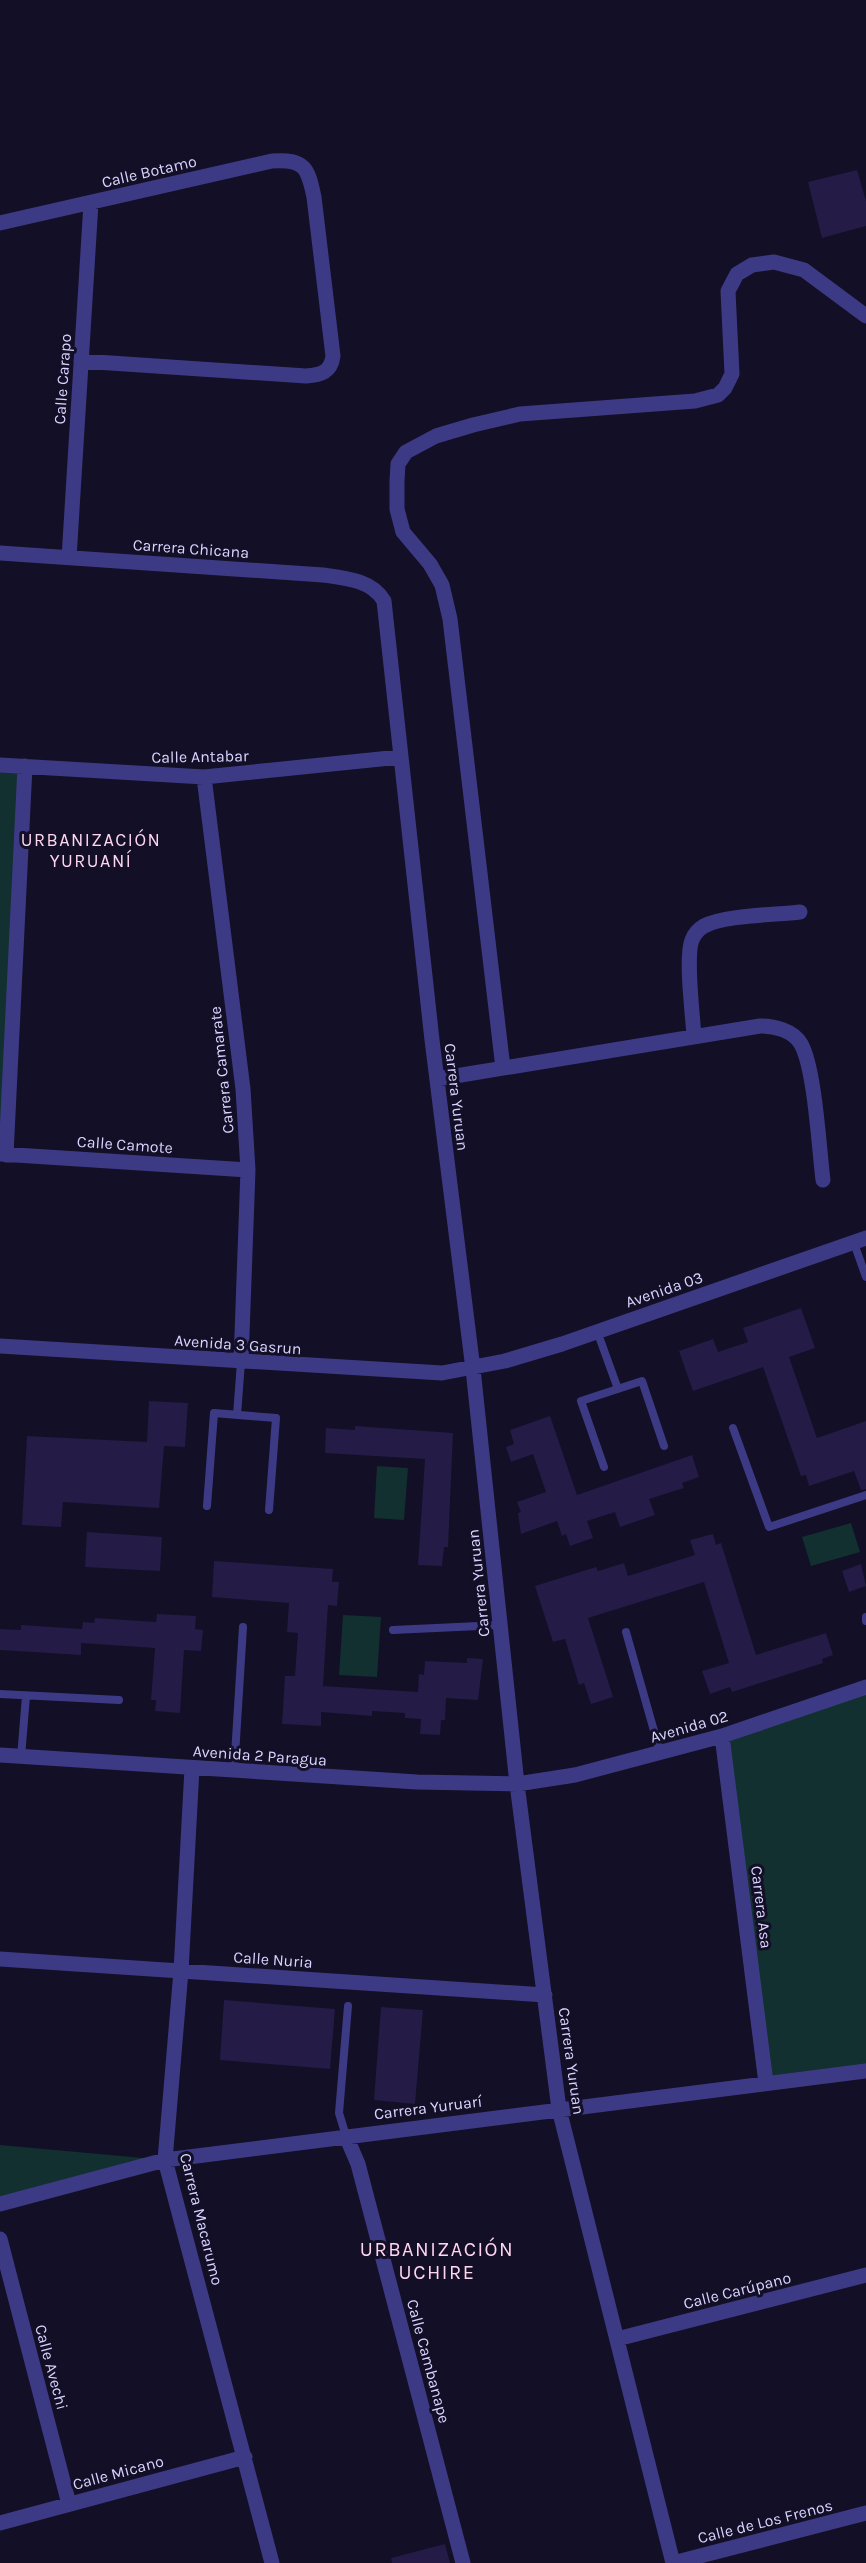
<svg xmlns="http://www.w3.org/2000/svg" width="866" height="2563" font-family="Karla,sans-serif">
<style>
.green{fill:#12302f}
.building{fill:#241b47}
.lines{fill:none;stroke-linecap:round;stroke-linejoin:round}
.service{stroke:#3d3a85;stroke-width:8}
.minor{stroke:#3d3a85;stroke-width:15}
.labels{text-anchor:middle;stroke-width:6;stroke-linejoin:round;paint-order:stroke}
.street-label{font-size:16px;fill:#d9d4ff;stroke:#130f26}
.neighbourhood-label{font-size:18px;letter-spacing:1.5px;fill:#ffd6f0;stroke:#130f26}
.quarter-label{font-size:20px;letter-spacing:1.5px;fill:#ffd6f0;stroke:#130f26}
</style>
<rect width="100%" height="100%" fill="#130f26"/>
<path class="green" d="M0 765 25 766 0 1154Z
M377 1466 408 1468 404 1520 374 1518Z
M851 1523 860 1552 811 1566 802 1537Z
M343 1615 381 1617 377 1677 339 1675Z
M866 1687V2071L766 2083 722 1736Z
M0 2145 165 2160 0 2204Z"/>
<path class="building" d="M857 170 866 201V226L822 238 808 182Z
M801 1308 815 1348 789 1357 817 1438 866 1421V1489L861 1490 854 1471 809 1486 806 1475 801 1476 763 1367 693 1391 679 1351 713 1339 718 1352 748 1342 743 1328Z
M149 1401 188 1403 185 1447 164 1446 159 1508 63 1502 61 1527 22 1525 27 1436 147 1442Z
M550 1416 577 1495 692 1455 699 1477 682 1483 684 1488 649 1499 655 1515 620 1527 615 1512 587 1521 593 1538 570 1546 566 1534 562 1536 557 1521 521 1534 518 1513 521 1512 517 1502 546 1492 533 1454 511 1462 506 1447 514 1444 510 1430Z
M355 1426 453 1433 448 1547H444L442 1566 418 1565 425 1459 325 1453 326 1428 355 1430Z
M87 1532 162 1537 160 1571 85 1567Z
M713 1534 716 1545 721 1543 756 1655 826 1633 833 1655 822 1659 823 1663 732 1692 730 1687 710 1694 702 1671 729 1663 704 1582 588 1618 613 1697 591 1704 584 1683 579 1685 565 1639 553 1642 535 1586 596 1567 598 1571 624 1563 628 1576 695 1555 690 1540Z
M214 1561 333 1569 332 1582H339L337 1606 328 1605 323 1686 418 1692 419 1674 424 1675 425 1661 467 1663V1658L483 1659 478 1700 446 1698 445 1720H441L440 1735 420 1734 421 1719 405 1718V1713L372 1711V1716L321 1712V1726L282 1724 285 1676H295L298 1633 287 1632 289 1603 212 1597Z
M861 1564 866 1586 849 1592 842 1571Z
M157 1614 196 1616 195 1629 203 1630 201 1651 184 1650 180 1713 155 1711 156 1700H151L155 1648 81 1643V1655L0 1650V1629L21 1630V1625L82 1629 83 1622 94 1623 95 1618 156 1622Z
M224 2000 335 2009 330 2069 220 2060Z
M381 2007 423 2010 415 2104 374 2100Z
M445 2544 450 2563H392L391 2558Z"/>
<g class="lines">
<path class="service" d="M854 1243 866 1277
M597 1331 618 1389
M237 1415 241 1362
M733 1428 769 1527 866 1495
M604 1467 581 1401 642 1381 664 1446
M207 1506 214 1413 276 1418 269 1510
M866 1617V1621
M393 1630 500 1625
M626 1632 660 1752
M0 1694 119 1700
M21 1757 26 1696
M234 1771 243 1627
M346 2136 339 2113 348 2006"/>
<path class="minor" d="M0 223 272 161C305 159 308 168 314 197L333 356C331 372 321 375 306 376L81 361
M0 553 323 575C345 578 372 580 384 601L432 1040 473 1369 517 1784 559 2109 673 2563
M69 558 91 203
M0 765 204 777 400 757
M204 777 243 1089 248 1170 241 1362
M694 1037C693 1016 685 957 692 940 694 935 699 929 704 926 725 915 775 915 800 912
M503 1068 450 619 442 585 430 564 403 532 397 509V481L398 464 406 452 436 436 473 425 520 414 695 401 718 395 725 388 732 374 728 291 737 274 752 265 774 262 804 270 866 316
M437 1079 760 1026C774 1026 793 1030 801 1044 815 1069 819 1149 823 1180
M0 1154 248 1170
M6 1155 25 766
M0 1346 442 1373 505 1361 562 1344 866 1238
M722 1736 766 2083
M0 1755 417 1782 517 1784 575 1775 722 1736 866 1687
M192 1768 181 1971 165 2160 272 2563
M0 1959 545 1995
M346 2136 358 2164 463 2563
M0 2204 165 2160 866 2071
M0 2239 69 2504
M617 2339 866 2275
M0 2523 245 2457
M673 2563 866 2513"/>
</g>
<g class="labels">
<g class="street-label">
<text transform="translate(149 171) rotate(-13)" y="6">Calle Botamo</text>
<text transform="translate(62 379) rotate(-86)" y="6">Calle Carapo</text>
<text transform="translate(191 548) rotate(4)" y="6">Carrera Chicana</text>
<text transform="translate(200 756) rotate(-1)" y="6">Calle Antabar</text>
<text transform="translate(221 1070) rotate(-96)" y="6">Carrera Camarate</text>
<text transform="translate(457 1097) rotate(83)" y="6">Carrera Yuruan</text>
<text transform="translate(125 1144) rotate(4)" y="6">Calle Camote</text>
<text transform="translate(664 1289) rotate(-19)" y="6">Avenida 03</text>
<text transform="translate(238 1344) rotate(4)" y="6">Avenida 3 Gasrun</text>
<text transform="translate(478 1583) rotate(-96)" y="6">Carrera Yuruan</text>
<text transform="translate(689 1726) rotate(-16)" y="6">Avenida 02</text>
<text transform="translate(260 1755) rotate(4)" y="6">Avenida 2 Paragua</text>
<text transform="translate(762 1907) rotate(83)" y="6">Carrera Asa</text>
<text transform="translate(273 1959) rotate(4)" y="6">Calle Nuria</text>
<text transform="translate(572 2061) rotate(82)" y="6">Carrera Yuruan</text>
<text transform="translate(428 2107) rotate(-7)" y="6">Carrera Yuruarí</text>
<text transform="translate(202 2219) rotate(76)" y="6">Carrera Macarumo</text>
<text transform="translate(737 2290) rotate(-14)" y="6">Calle Carúpano</text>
<text transform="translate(429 2361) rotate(75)" y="6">Calle Cambanape</text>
<text transform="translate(52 2367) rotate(75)" y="6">Calle Avechi</text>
<text transform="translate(118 2472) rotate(-15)" y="6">Calle Micano</text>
<text transform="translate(765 2521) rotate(-14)" y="6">Calle de Los Frenos</text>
</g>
<g class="neighbourhood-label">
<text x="91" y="846">URBANIZACIÓN<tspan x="91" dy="21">YURUANÍ</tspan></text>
</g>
<g class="quarter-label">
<text x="437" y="2256">URBANIZACIÓN<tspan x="437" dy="23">UCHIRE</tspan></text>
</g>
</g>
</svg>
